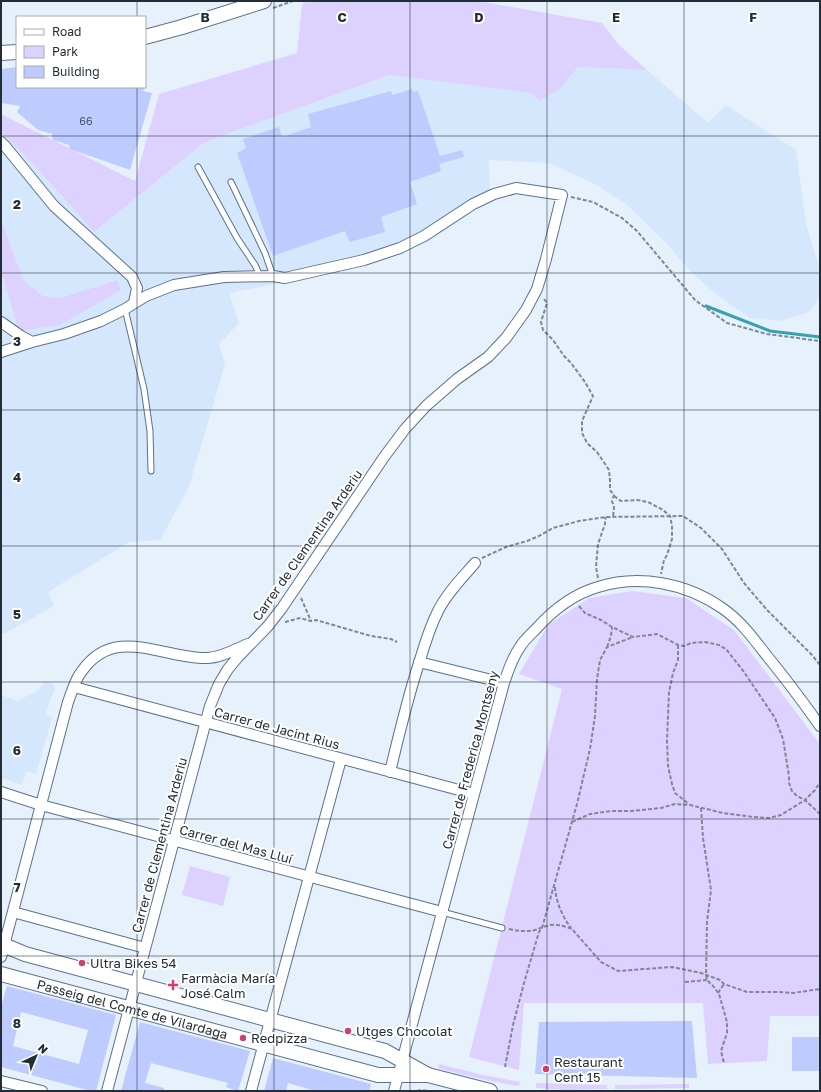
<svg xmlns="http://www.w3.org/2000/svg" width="821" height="1092" font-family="'Golos Text',sans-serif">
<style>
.built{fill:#d4e7fc}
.green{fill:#ddd2ff}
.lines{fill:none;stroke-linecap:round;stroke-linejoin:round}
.stream{stroke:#35a2af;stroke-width:3}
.building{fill:#becbff;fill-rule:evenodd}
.lane-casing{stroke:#5b728b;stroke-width:7}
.street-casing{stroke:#5b728b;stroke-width:12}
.secondary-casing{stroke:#5b728b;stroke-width:16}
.path{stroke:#7e8893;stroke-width:2;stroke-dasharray:4 2;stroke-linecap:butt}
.lane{stroke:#fff;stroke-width:5}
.street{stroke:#fff;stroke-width:10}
.secondary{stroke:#fff;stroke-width:14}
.grid{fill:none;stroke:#232d38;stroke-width:1;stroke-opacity:0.55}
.poi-dot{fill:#cd4171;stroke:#fff;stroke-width:1.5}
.labels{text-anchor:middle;stroke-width:4;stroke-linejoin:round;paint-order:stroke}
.number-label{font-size:11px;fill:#4a546a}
.street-label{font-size:13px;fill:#232d38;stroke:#fff}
.poi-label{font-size:13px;fill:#232d38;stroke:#fff;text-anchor:start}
.grid-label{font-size:13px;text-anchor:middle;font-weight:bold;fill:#232d38;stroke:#fff;stroke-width:4;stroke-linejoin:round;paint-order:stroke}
</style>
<rect width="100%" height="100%" fill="#e7f1fc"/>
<path class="built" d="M578 67 647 70 708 123 726 105 796 150 806 225 820 269V297L809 312 780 321 750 318 716 294 690 271 668 245 627 205 595 184 549 163 489 160 490 200 427 243 332 273 229 293 239 323 219 344 225 364 189 487 160 540 129 542 48 592 54 606 4 634 1 631V271L19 331 121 290 116 280 60 298 43 296 24 281 1 220V133L35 166 94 232 205 142 389 75 532 93 540 101 560 89Z
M45 682H49L53 684 55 688 45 714 52 718 36 774 26 771 22 785 1 778V695L18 701 38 690Z"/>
<path class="green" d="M309 1H478L602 23 619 45 647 70 578 67 560 89 540 101 532 93 389 75 205 142 94 232 35 166 1 133V114L135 181 159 94 297 53 302 4Z
M1 220 24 281 43 296 60 298 117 280 121 290 60 325 19 331 1 271Z
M632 591 686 598 734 630 820 744V1016H770L767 1061 708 1064 703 1003H524L519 1070 469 1057 562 689 519 674 548 625 589 598Z
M190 866 230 877 223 906 182 895Z
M439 1064 483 1075 520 1082 519 1086C492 1082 465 1076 438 1068Z
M536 1083 607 1085V1089L565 1090 536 1088Z
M689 1084V1088L615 1089V1085Z"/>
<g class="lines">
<path class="stream" d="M706 306 770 331 820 337"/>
</g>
<path class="building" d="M17 67V87H145L143 91 152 93 130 170 70 149 69 145 53 140 52 134 38 130 17 112 20 106 1 103V69Z
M412 89 413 92 418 91 440 156 462 150 464 157 439 164 441 171 410 182 417 204 381 217 385 232 350 242 345 231 273 256 237 153 246 148 243 139 279 127 282 137 311 127 308 114 391 91 392 95Z
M7 986 116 1015 96 1091H91L1 1067V1007ZM21 1012 88 1030 79 1064 13 1046Z
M692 1021 697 1078 535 1074 539 1022Z
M140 1022 250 1051 238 1091 226 1087 228 1083 151 1063 145 1083 164 1088 163 1091H121Z
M792 1037H820V1071H792Z
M273 1058 371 1084 369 1091H315L288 1083 286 1091H264Z"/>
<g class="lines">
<defs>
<path id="lane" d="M198 167 237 238 255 265 260 276
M231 182 265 253 273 276
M125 309 144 389 150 431 151 471
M442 912 502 928"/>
<path id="street" d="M1 142 5 146 54 206 132 277 137 288 134 303
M1 322 21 336 32 342
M1 352 32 342 64 334 101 321 125 309 146 296 174 285 224 277 273 276 285 278 364 260 400 248 424 236 473 204 494 194 516 188 562 195 546 259 537 289 526 310 506 338 488 357 457 379 426 406 405 429 384 457 282 608 268 626 238 657 228 669 219 684 210 706 107 1091
M419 662 504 683
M74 687 474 794
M390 772C399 734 408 696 420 660 425 643 430 627 438 611 447 593 462 578 475 563
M1 792 41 805 442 912
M13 912 145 948
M1 957 68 702C72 692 75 679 82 671 115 624 163 659 207 658 221 658 235 649 248 644
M1 1081 42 1091
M251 1091 341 759
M394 1091 504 683C508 671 512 658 520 647 524 640 530 635 536 629 552 611 574 594 598 587 639 574 686 583 722 608 740 620 754 639 767 656 786 679 803 702 820 726"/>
<g id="secondary">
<path d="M145 37 182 27 264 1"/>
<path d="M1 53 17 52"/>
<path d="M1 944 25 954 385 1051 428 1075 490 1091"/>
<path id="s1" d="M1 974 378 1075H428"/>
</g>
</defs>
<use href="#lane" class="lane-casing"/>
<use href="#street" class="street-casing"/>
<use href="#secondary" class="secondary-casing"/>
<path class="path" d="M273 8 293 1
M571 197 593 202 622 218 637 231 695 300 727 323 767 334 820 341
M544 299 547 303 541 322 543 330 553 340 564 356 571 363 585 382 593 396 582 421V433L587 443 597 452 609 470 610 480V490L614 495 612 501 614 507 613 517
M614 496 621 501 637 500 648 502 663 510 670 516 672 526V539L667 555 664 560 661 574
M482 558 506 547 527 541 539 536 553 528 579 521 606 517 683 516 701 528 722 549 744 583 767 610 812 655 820 665
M598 578 596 567 598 544 605 524V520L606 517
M301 598 311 621
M579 606 585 613 601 620 612 627 633 637 657 634 678 645 684 646 691 643 705 642 719 645 726 649 744 672 775 718 783 739 789 776V783L792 791 797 796 805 800 820 814
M285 622 300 618 311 621 316 620 371 636 391 639 397 642
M678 645V660L673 673 669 692 667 741 668 766 672 784 675 793 689 804
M607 647 611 636 612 627
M701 808 703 838 711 890 707 922 706 975 707 980 714 987 719 994 727 1022V1033L721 1051 724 1063
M572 822 590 814 611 811H632L661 808 675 804 690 805 723 813 753 817 769 818 781 815 805 800 815 790 820 782
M555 887C556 902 562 916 571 928
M509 929C518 931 526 932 535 930 539 929 542 927 547 926 554 923 564 926 572 929L601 962 618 971 672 967 701 973 720 980 724 984 747 992H778L793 993 820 989
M685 982 707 980
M718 993 724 984
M505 1067 513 1025 524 983 539 932 542 928 577 804 590 749 595 716 597 679 600 660 607 647 633 637
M417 1091 421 1090 428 1091"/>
<use href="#lane" class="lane"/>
<use href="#street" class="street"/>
<use href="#secondary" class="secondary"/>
</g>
<path class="grid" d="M137 1V17M274 1V1091M410 1V1091M547 1V1091M684 1V1091M137 87V1091M1 136H820M1 273H820M1 410H820M1 546H820M1 682H820M1 819H820M1 956H820"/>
<g class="poi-dot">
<circle cx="82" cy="963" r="4"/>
<path d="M171 979h4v4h4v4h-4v4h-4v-4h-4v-4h4z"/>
<circle cx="348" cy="1031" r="4"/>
<circle cx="243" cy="1038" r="4"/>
<circle cx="546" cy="1069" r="4"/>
</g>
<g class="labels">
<g class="number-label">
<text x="86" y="125">66</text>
</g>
<g class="street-label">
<text transform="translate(307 545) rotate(-55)" y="5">Carrer de Clementina Arderiu</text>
<text transform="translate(277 728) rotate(15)" y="5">Carrer de Jacint Rius</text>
<text transform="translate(470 760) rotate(-75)" y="5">Carrer de Frederica Montseny</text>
<text transform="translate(236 844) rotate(15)" y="5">Carrer del Mas Lluí</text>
<text transform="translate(159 845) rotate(-75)" y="5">Carrer de Clementina Arderiu</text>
<text dy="5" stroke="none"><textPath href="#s1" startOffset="136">Passeig del Comte de Vilardaga</textPath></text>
</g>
<g class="poi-label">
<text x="90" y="968">Ultra Bikes 54</text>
<text x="181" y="983">Farmàcia María<tspan x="181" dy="15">José Calm</tspan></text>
<text x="356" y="1036">Utges Chocolat</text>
<text x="251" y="1043">Redpizza</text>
<text x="554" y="1067">Restaurant<tspan x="554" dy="15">Cent 15</tspan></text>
</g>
</g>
<g class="grid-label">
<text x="205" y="22">B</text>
<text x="342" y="22">C</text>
<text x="479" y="22">D</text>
<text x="616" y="22">E</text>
<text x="753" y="22">F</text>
<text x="17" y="209">2</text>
<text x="17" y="346">3</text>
<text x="17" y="482">4</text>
<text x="17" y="619">5</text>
<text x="17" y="755">6</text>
<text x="17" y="892">7</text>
<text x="17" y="1028">8</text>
</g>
<rect width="821" height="1092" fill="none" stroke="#232d38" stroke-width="4"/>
<rect x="16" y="16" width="130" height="72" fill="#ffffff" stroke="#a7abaf"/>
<rect x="24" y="29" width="20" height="6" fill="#ffffff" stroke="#a7abaf"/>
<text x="52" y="36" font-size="12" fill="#232d38">Road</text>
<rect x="24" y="46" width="20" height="12" fill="#ddd2ff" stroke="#a7abaf"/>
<text x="52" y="56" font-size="12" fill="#232d38">Park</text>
<rect x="24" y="66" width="20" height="12" fill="#becbff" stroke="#a7abaf"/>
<text x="52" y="76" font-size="12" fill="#232d38">Building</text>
<g transform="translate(36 1056) rotate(44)" stroke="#ffffff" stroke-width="3" paint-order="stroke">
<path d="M0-3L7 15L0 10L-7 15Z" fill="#232d38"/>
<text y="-6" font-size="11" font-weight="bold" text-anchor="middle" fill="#232d38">N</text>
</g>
</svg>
